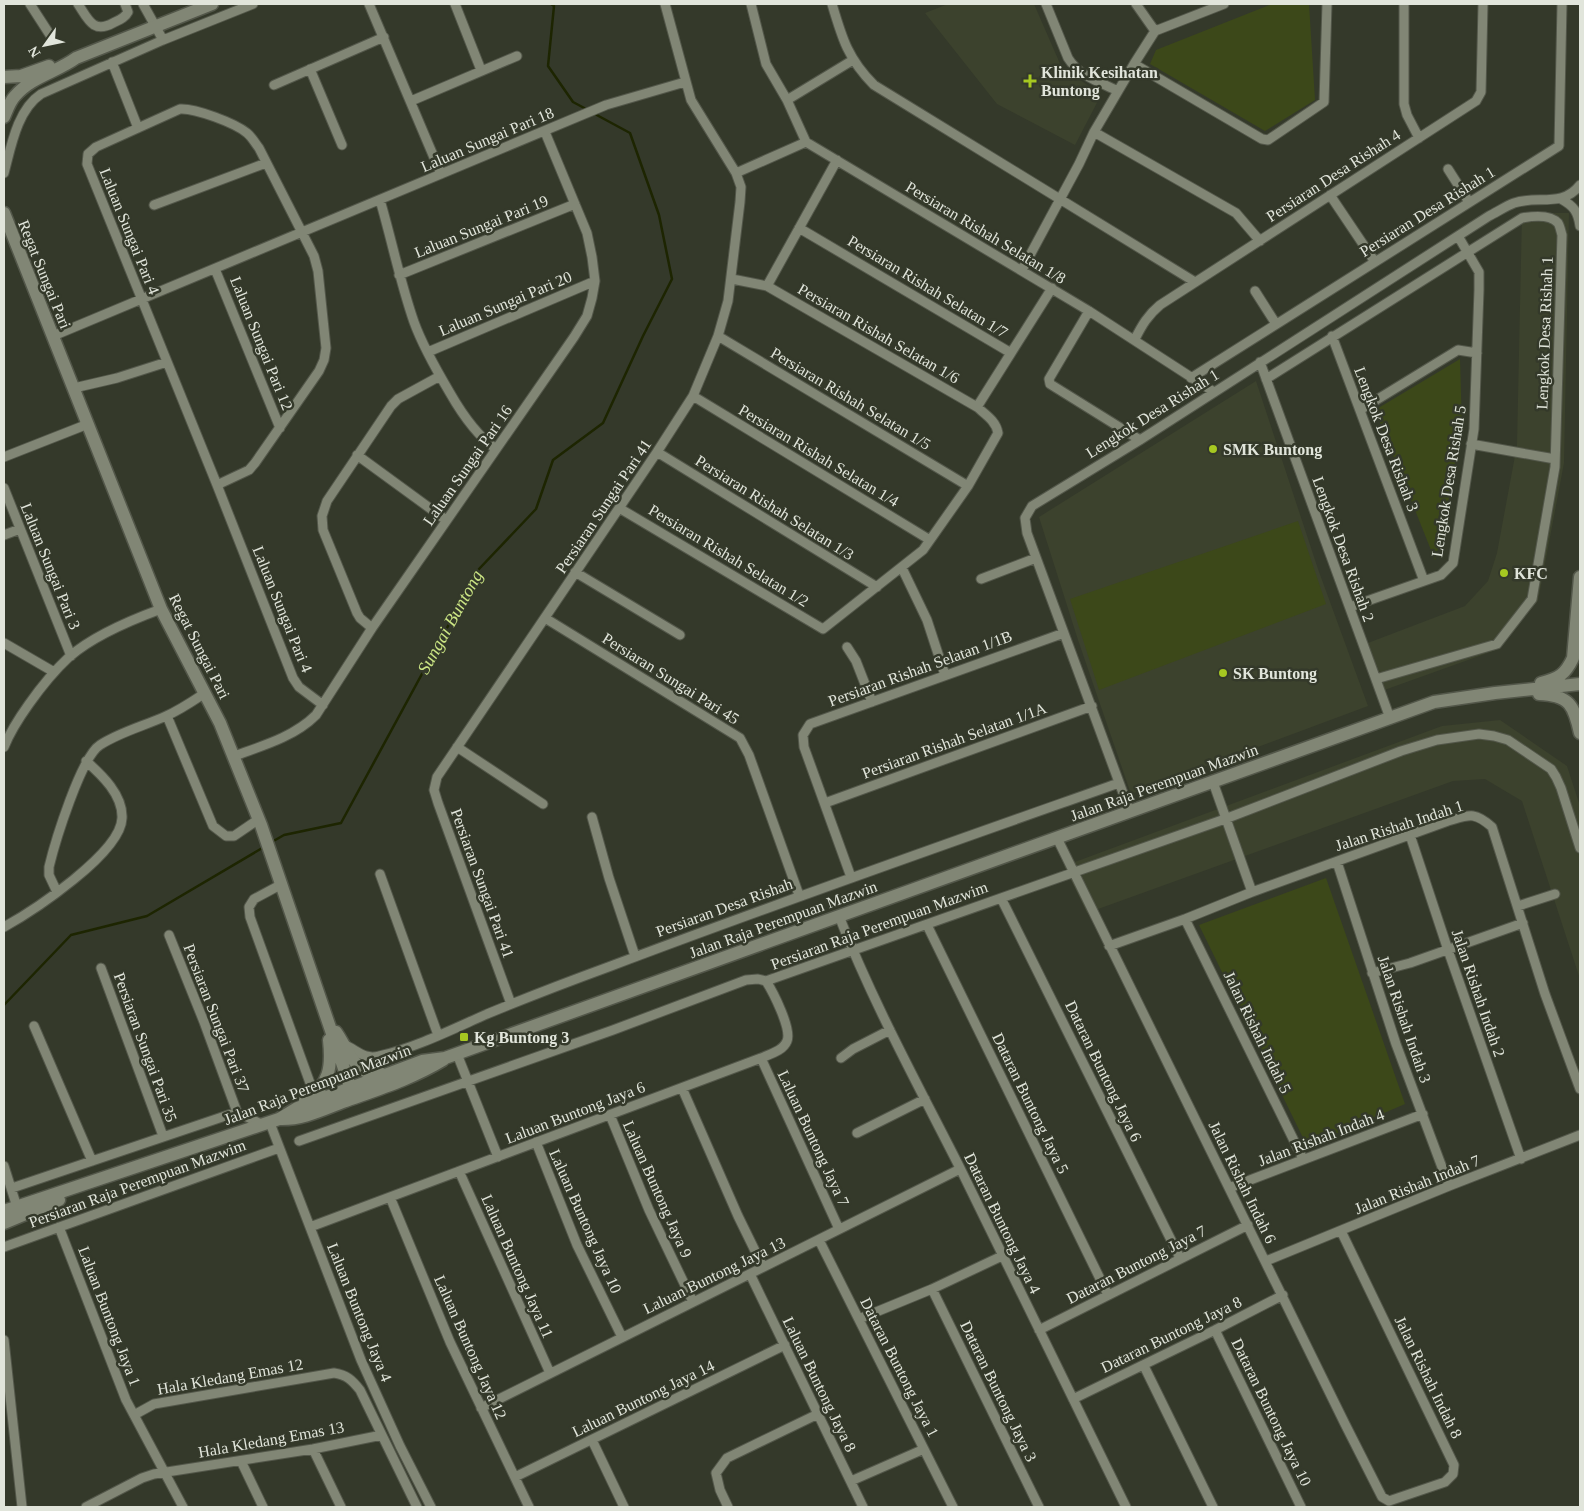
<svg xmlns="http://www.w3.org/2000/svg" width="1584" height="1511" font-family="'Times New Roman',serif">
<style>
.built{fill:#3c422d}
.green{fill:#3c4819}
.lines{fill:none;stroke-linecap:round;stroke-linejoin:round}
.stream{stroke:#1d2501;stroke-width:2.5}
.minor-casing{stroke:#53574a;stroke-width:11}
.secondary-casing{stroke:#53574a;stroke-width:15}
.minor{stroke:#818675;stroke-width:9}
.secondary{stroke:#818675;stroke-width:12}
.poi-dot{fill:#a6c821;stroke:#34392a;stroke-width:2}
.labels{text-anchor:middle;stroke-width:5;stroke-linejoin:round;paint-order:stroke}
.poi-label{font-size:16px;font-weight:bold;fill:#e1e5db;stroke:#34392a;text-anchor:start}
.street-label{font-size:16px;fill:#e1e5db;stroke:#34392a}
.water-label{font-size:18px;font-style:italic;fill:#cbe584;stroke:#34392a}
</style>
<rect width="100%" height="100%" fill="#34392a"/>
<path class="built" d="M948 4H1034L1061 66 1101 95 1075 145 997 104 925 13Z
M1522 213H1569L1564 463 1538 601 1496 650 1376 693 1360 646 1465 606 1488 581 1497 553 1517 445Z
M1256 381 1318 569 1368 706 1131 794 1078 640 1039 517Z
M1500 720 1567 766 1580 806V979L1522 801 1485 779 1453 781 1087 913 1064 866 1442 726Z"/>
<path class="green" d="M1272 4H1309L1315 100 1265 131 1150 64 1156 50Z
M1460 359 1462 427 1443 531 1435 560 1375 410Z
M1298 521 1326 604 1099 690 1070 599Z
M1326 878 1405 1104 1307 1146 1199 925Z"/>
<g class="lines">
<path class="stream" d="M551 4 554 6 548 66 573 102 588 110
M270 843 284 835 341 823 479 569 536 509 553 460 603 423 643 336 672 279 659 215 630 133 593 113
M4 1005 71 935 147 916 264 847"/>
<defs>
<path id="minor" d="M30 4 52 38
M78 4C88 19 93 34 113 23 119 20 125 18 128 12L125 4
M143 4 163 40
M369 4 441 174
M455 4 481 70
M751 4 766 64 787 100 806 142
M832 4C842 38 848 59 874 85L1195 282
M1046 4 1068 58C1079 76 1100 82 1118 91
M1136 4 1155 31
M1404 4V104L1407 115 1419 138
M112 62 138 128
M1134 64 1262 139 1268 140 1324 102 1327 4
M310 69 342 145
M274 85 384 37
M787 100 853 60
M411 101 517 56
M1094 132 1236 213 1260 241
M1448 169 1469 202
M4 173C11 147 17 110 41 94L163 40 253 4
M736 173 806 142 1089 311 1214 392
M1330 195 1375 262
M1561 199C1574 206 1578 212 1580 226
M380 200C392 241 400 282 414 322 423 347 437 371 450 393 462 414 476 435 496 449
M154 205 266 163
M799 228 1011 353 977 407
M215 269 280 428
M1022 270 1079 164 1094 132 1134 64 1155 31 1224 4
M399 275 575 204
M767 286 837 160
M1255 291 1276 324
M1089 311 1049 379 1050 384 1140 440
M53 336 606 105 685 82
M718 336 968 486
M1332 336 1424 581
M1135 339C1142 325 1148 315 1160 305L1476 101 1481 92 1483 4
M428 352 595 281
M1011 353 1052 288
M1260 362 1390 718
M1191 378 1559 146 1562 4
M1266 379 1522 218C1533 216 1550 214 1558 223 1560 226 1561 232 1562 235L1555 467 1532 599 1497 644 1376 679
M74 388 117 378 167 362
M693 396 930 540
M1360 410 1458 350 1477 353
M1471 444 1555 459
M657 452 877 587
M357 455 446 520
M4 457 88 424
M217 485 249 470 255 463 319 371 324 360 326 348 318 271 314 256 259 148C255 143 252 137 247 133 235 123 195 108 180 109L96 147 88 154 87 164 217 485 293 678 299 687 323 705
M4 488 71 656
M619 508 823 629 923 550 968 486 998 433C996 421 986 415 977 407L767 286 732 279
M4 535 20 529
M902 568 927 620 945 675
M575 572 680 635
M981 579 1036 558
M1350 607 1441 575 1453 563 1474 429 1479 290V272L1458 236
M545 618 740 738 749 755 799 895
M372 628 360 618 357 613 323 530 322 516 327 501 391 406 398 399 440 376
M4 643 54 672
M847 647 856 661 872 702
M167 716 213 826 226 836H234L259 819
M4 747C10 732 19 718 29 704 41 687 54 671 69 657 93 636 131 620 161 609
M457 747 543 804
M234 756C262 746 294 737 316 715L372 628 574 337 587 316 592 298 595 281 592 257 587 233 545 132
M1213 782 1252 892
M825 803 1092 706
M1130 812 1027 533 1025 518 1032 506 1140 440 1489 216C1497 212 1506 206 1514 203 1538 195 1562 208 1580 185
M592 817 609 878 635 956
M1410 835 1448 950 1521 1159
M1057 838 1345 1424 1382 1497 1389 1501 1445 1482 1453 1474 1454 1465 1341 1231
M1337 862 1396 1044 1449 1186
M380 874 438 1035
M851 877 804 747 803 735 810 724 1064 633
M282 884 254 899 249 907 250 917 314 1094
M57 892 49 875V867C55 842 81 757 100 745 120 732 144 726 166 716 180 710 193 701 205 693
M1001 898 1180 1258
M1518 906 1555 894
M839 916C873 1003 918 1085 960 1168 1016 1281 1071 1394 1126 1507
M1185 919 1303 1159
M927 925 1108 1295
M4 927C33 911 121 853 122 818 123 795 102 775 86 761
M169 935 204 1022 237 1112
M1109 946 1185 919 1252 892 1448 821C1469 815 1474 811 1492 827L1545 994 1580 1089
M101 968 163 1136
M1372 973 1410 963 1523 923
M511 1004 438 803 434 790 437 777 657 452 693 396 718 336 728 301 740 202 741 187 736 173 691 100 665 4
M34 1026 92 1161
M345 1045C357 1050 364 1060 379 1056 415 1048 453 1029 487 1014 528 997 570 981 611 966 780 902 949 843 1119 783
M457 1054 498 1157
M761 1058 839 1229
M841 1058 853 1049 890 1030
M682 1088 738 1216 763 1267
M610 1115 649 1210 693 1302
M270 1123 361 1360 400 1446 431 1507
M857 1133 925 1099
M299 1141 613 1030 746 980 758 979 766 981 1225 819 1401 751 1437 740 1479 734 1494 736 1508 740 1551 769 1556 777 1561 788 1580 848
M536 1142 577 1245 622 1337
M4 1166 17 1207
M459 1171 550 1373
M12 1188 237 1112 263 1125
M1229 1188 1423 1114
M390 1197 450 1342 529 1507
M59 1227 126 1400 183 1507
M310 1227 761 1058C770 1054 783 1051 787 1041 792 1029 773 992 766 981
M819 1240 953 1507
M4 1247 279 1148
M1266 1261 1449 1186 1580 1135
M750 1274 863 1507
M932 1289 1039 1507
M859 1319 932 1289 1002 1256
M1039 1330 1248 1225
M1215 1330 1301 1507
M4 1340 22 1507
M1144 1366 1213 1507
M1073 1399 1215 1330 1283 1295
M481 1408 960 1169
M134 1415 154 1404 334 1373C347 1375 352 1380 360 1390L417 1507
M592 1440 624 1507
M313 1449 341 1507
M241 1461 263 1507
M515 1477 785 1345
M851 1481 924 1449
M86 1507 142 1478 154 1474 313 1449 382 1435
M728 1507 720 1490 716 1473 727 1458 818 1414"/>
<path id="secondary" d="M4 77 21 76 49 66
M4 117C7 110 10 101 15 96 31 77 57 72 76 58L212 4
M4 213 161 609 220 723 261 825 354 1098
M1541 683C1559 678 1565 675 1573 658L1580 577
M1539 694C1570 695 1574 706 1580 733
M336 1032C348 1049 356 1078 382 1074
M305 1100C330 1085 332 1067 329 1040
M279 1119C302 1120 322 1110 343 1102 376 1090 412 1079 443 1060
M4 1211 279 1119 297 1108 422 1061 445 1058 1434 702 1495 693 1580 684
M4 1223 59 1200"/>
</defs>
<use href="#minor" class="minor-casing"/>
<use href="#secondary" class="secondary-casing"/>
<use href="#minor" class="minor"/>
<use href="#secondary" class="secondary"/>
</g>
<g class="poi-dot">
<path d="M1027.5 73.5h5v5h5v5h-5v5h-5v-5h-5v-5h5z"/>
<circle cx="1213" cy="449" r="5"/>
<circle cx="1504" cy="573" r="5"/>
<circle cx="1223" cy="673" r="5"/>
<rect x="459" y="1032" width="10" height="10" rx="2.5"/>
</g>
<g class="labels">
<g class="poi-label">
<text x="1041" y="78">Klinik Kesihatan<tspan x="1041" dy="18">Buntong</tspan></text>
<text x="1223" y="455">SMK Buntong</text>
<text x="1514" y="579">KFC</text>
<text x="1233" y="679">SK Buntong</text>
<text x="474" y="1043">Kg Buntong 3</text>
</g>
<g class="street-label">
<text transform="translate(487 139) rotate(-23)" y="6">Laluan Sungai Pari 18</text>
<text transform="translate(1333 175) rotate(-33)" y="6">Persiaran Desa Rishah 4</text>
<text transform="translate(1427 211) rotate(-32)" y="6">Persiaran Desa Rishah 1</text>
<text transform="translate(481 226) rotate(-22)" y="6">Laluan Sungai Pari 19</text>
<text transform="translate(130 231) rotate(68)" y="6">Laluan Sungai Pari 4</text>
<text transform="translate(986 232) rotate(31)" y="6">Persiaran Rishah Selatan 1/8</text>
<text transform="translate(45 274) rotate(68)" y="6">Regat Sungai Pari</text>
<text transform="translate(928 286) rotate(31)" y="6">Persiaran Rishah Selatan 1/7</text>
<text transform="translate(505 303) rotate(-23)" y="6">Laluan Sungai Pari 20</text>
<text transform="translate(879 333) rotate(30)" y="6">Persiaran Rishah Selatan 1/6</text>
<text transform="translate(1544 333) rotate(-88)" y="6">Lengkok Desa Rishah 1</text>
<text transform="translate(262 343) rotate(68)" y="6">Laluan Sungai Pari 12</text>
<text transform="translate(851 398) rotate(31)" y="6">Persiaran Rishah Selatan 1/5</text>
<text transform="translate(1152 413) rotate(-32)" y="6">Lengkok Desa Rishah 1</text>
<text transform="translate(1387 439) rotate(69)" y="6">Lengkok Desa Rishah 3</text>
<text transform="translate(819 455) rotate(31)" y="6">Persiaran Rishah Selatan 1/4</text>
<text transform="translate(467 465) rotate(-55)" y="6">Laluan Sungai Pari 16</text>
<text transform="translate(1448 481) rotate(-81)" y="6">Lengkok Desa Rishah 5</text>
<text transform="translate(603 506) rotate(-56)" y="6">Persiaran Sungai Pari 41</text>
<text transform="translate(775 507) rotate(32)" y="6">Persiaran Rishah Selatan 1/3</text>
<text transform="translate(1344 549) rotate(70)" y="6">Lengkok Desa Rishah 2</text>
<text transform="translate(729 555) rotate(31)" y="6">Persiaran Rishah Selatan 1/2</text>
<text transform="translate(51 566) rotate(68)" y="6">Laluan Sungai Pari 3</text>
<text transform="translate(283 609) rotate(68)" y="6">Laluan Sungai Pari 4</text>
<text transform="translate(200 646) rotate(63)" y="6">Regat Sungai Pari</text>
<text transform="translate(920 668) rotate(-20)" y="6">Persiaran Rishah Selatan 1/1B</text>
<text transform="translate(671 678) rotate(32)" y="6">Persiaran Sungai Pari 45</text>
<text transform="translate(954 740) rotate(-20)" y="6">Persiaran Rishah Selatan 1/1A</text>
<text transform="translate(1164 782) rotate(-20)" y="6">Jalan Raja Perempuan Mazwin</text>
<text transform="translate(1399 825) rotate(-18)" y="6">Jalan Rishah Indah 1</text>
<text transform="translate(483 883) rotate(70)" y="6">Persiaran Sungai Pari 41</text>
<text transform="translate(724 907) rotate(-20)" y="6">Persiaran Desa Rishah</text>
<text transform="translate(783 919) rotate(-20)" y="6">Jalan Raja Perempuan Mazwin</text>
<text transform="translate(879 925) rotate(-20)" y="6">Persiaran Raja Perempuan Mazwim</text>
<text transform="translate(1479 993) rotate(71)" y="6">Jalan Rishah Indah 2</text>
<text transform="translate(217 1018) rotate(69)" y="6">Persiaran Sungai Pari 37</text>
<text transform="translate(1405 1019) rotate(71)" y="6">Jalan Rishah Indah 3</text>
<text transform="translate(1258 1032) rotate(64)" y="6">Jalan Rishah Indah 5</text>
<text transform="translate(146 1047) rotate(70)" y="6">Persiaran Sungai Pari 35</text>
<text transform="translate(1104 1071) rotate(64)" y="6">Dataran Buntong Jaya 6</text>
<text transform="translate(317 1084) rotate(-21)" y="6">Jalan Raja Perempuan Mazwin</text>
<text transform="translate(1031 1103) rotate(64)" y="6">Dataran Buntong Jaya 5</text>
<text transform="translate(575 1112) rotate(-21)" y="6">Laluan Buntong Jaya 6</text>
<text transform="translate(1321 1137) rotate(-21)" y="6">Jalan Rishah Indah 4</text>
<text transform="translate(814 1138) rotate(65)" y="6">Laluan Buntong Jaya 7</text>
<text transform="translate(1243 1182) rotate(64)" y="6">Jalan Rishah Indah 6</text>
<text transform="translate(137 1183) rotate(-20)" y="6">Persiaran Raja Perempuan Mazwim</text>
<text transform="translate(1417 1184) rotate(-22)" y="6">Jalan Rishah Indah 7</text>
<text transform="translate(658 1189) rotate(66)" y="6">Laluan Buntong Jaya 9</text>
<text transform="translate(586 1221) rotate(66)" y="6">Laluan Buntong Jaya 10</text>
<text transform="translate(1003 1223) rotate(64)" y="6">Dataran Buntong Jaya 4</text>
<text transform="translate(1136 1264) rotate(-27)" y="6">Dataran Buntong Jaya 7</text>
<text transform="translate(518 1266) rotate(66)" y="6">Laluan Buntong Jaya 11</text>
<text transform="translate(714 1275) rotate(-26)" y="6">Laluan Buntong Jaya 13</text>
<text transform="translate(360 1312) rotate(68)" y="6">Laluan Buntong Jaya 4</text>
<text transform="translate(110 1316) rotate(69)" y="6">Laluan Buntong Jaya 1</text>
<text transform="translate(1171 1334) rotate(-26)" y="6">Dataran Buntong Jaya 8</text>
<text transform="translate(471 1347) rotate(66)" y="6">Laluan Buntong Jaya 12</text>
<text transform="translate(900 1367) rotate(63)" y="6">Dataran Buntong Jaya 1</text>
<text transform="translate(230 1376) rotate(-10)" y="6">Hala Kledang Emas 12</text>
<text transform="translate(1429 1377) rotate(64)" y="6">Jalan Rishah Indah 8</text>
<text transform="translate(820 1384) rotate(64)" y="6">Laluan Buntong Jaya 8</text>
<text transform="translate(999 1391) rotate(64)" y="6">Dataran Buntong Jaya 3</text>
<text transform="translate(643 1398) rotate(-26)" y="6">Laluan Buntong Jaya 14</text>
<text transform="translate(1272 1412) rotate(64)" y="6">Dataran Buntong Jaya 10</text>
<text transform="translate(271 1439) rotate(-10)" y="6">Hala Kledang Emas 13</text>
</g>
<g class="water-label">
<text transform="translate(450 622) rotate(-61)" y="6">Sungai Buntong</text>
</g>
</g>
<rect width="1584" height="1511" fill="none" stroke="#e1e5db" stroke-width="10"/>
<g transform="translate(45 45) rotate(237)" stroke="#34392a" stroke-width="4" paint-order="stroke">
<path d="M0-4L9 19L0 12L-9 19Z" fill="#e1e5db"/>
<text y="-8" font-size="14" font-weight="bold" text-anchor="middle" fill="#e1e5db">N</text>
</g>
</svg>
